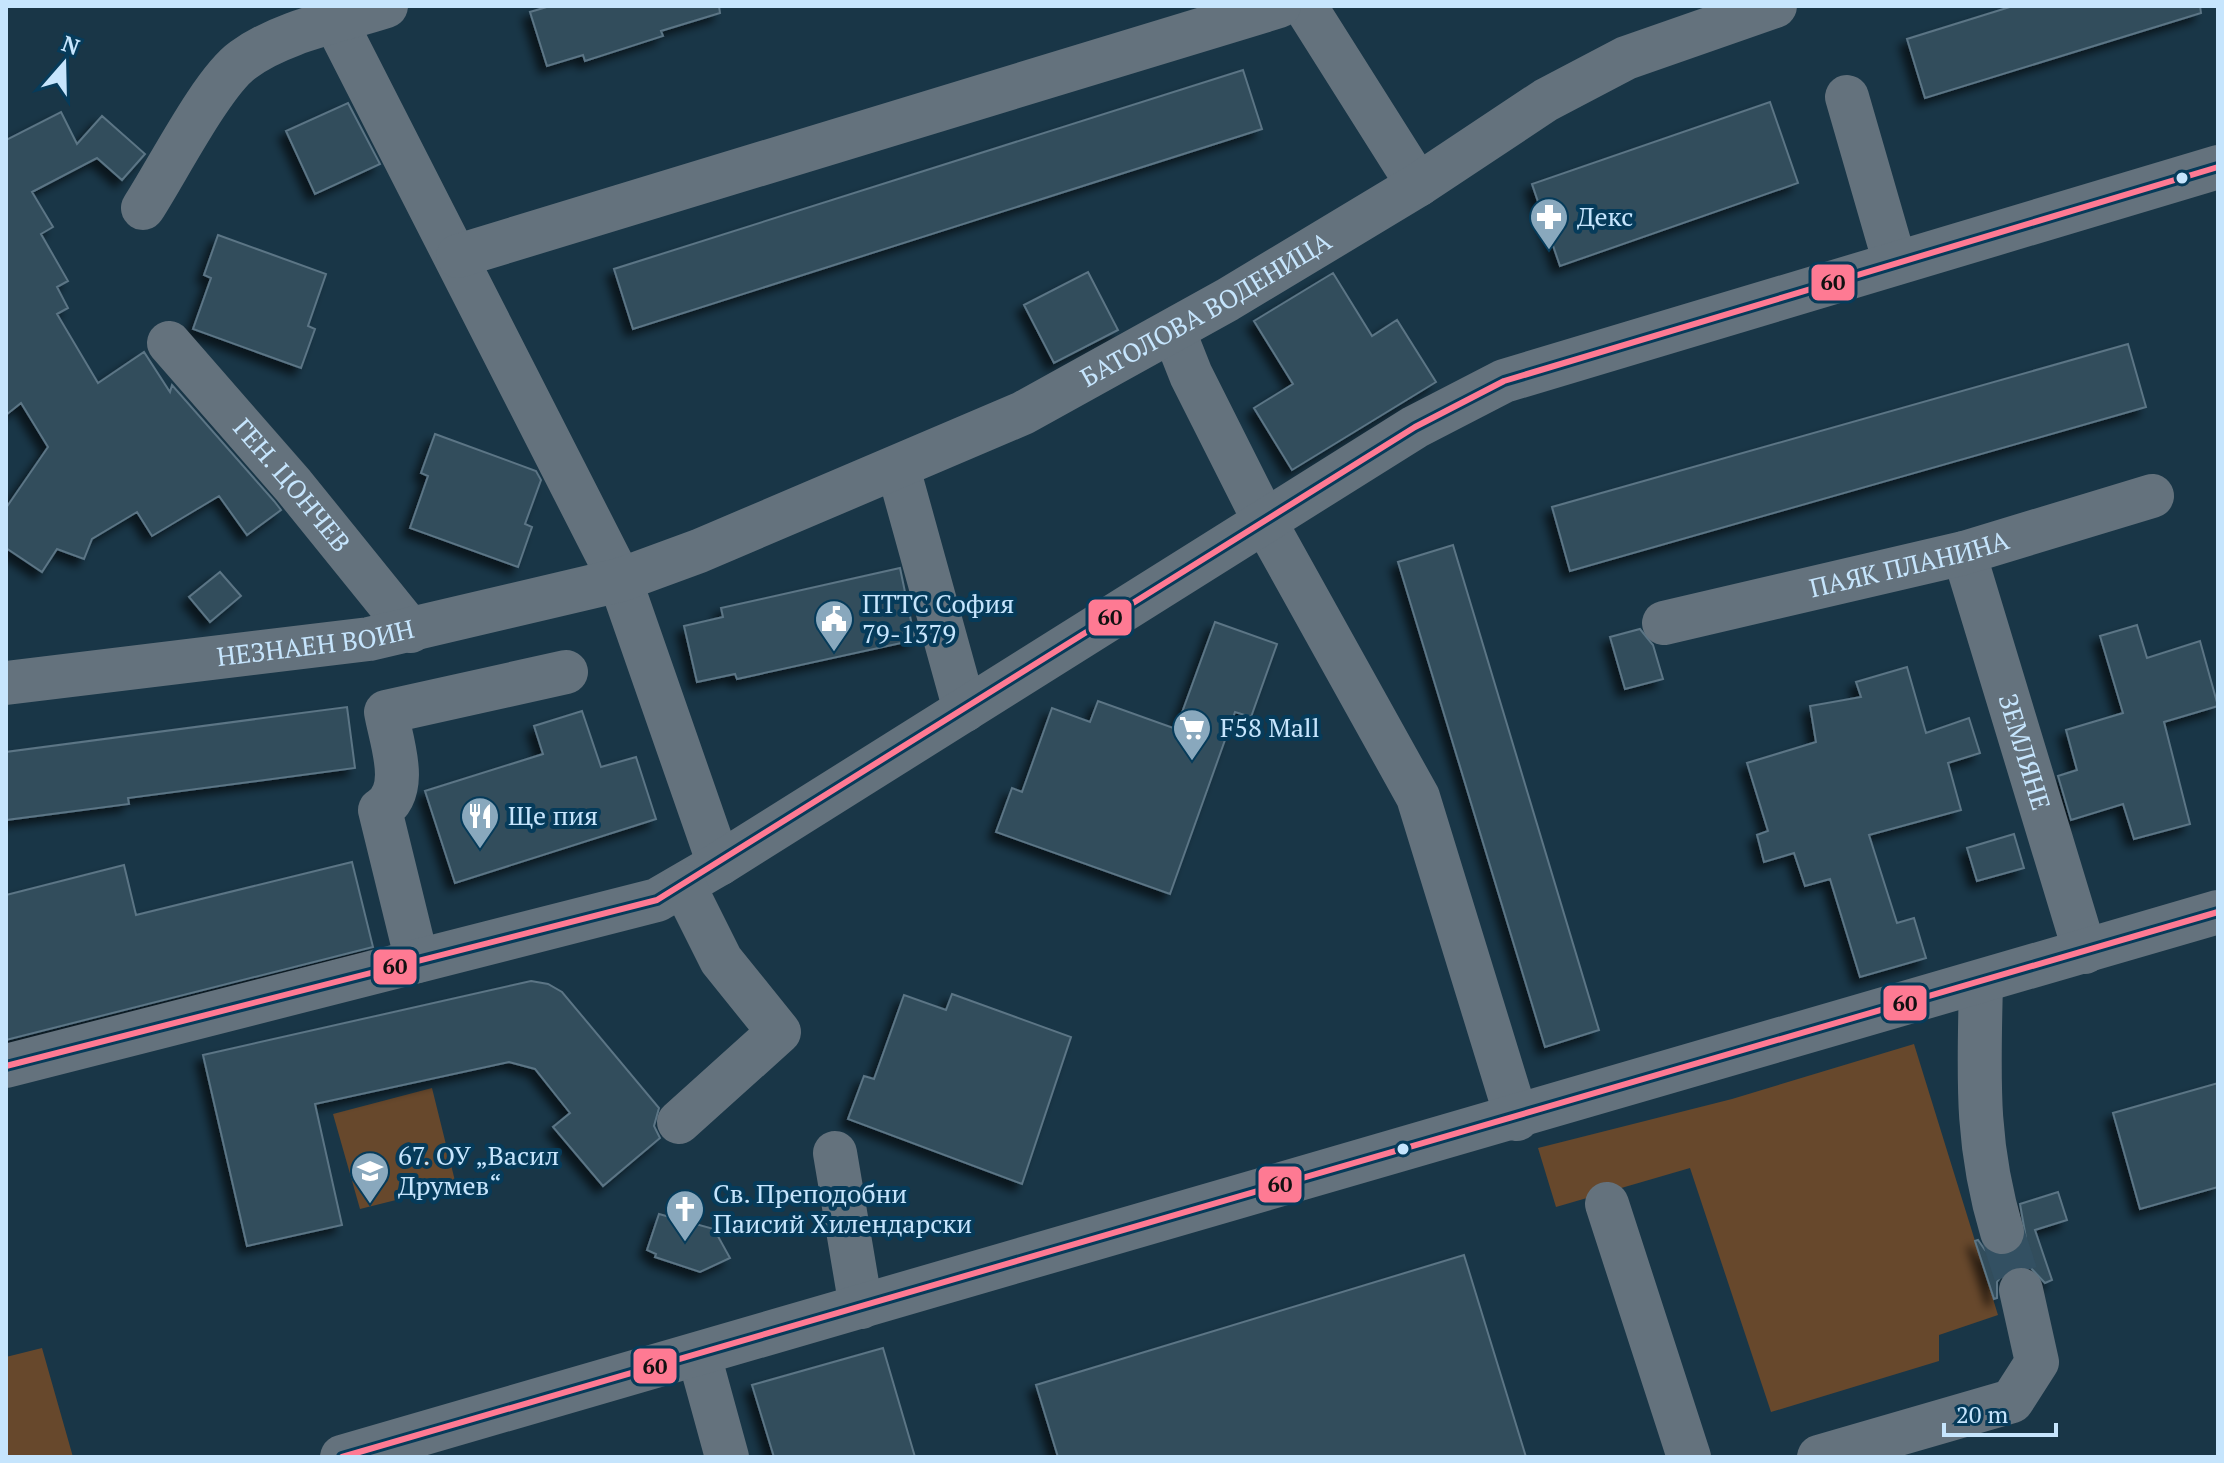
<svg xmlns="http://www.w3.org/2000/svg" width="2224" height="1463" font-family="'PT Serif',serif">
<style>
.green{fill:#67482c}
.building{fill:#324d5c;stroke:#5b7585;stroke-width:2;filter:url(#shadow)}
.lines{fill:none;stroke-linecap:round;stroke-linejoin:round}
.minor-tunnel{stroke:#335062;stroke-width:44;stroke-dasharray:44 22;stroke-linecap:butt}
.minor{stroke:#64727d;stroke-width:44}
.bus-1-casing{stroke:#063b5a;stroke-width:12}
.bus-1{stroke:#fe7a93;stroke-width:6}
.bus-dot{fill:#c6e5fd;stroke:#063b5a;stroke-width:3}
.labels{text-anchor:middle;stroke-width:8;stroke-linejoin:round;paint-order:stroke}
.poi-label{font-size:26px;fill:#c6e5fd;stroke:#063b5a;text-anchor:start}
.street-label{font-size:26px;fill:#c6e5fd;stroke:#063b5a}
.line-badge{stroke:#063b5a;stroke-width:3}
.pale-badge-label{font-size:22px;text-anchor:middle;font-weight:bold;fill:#111}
</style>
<defs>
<filter id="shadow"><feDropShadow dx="-7" dy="7" stdDeviation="4" flood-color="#0009"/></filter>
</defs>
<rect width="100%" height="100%" fill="#193647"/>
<path class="green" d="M1914 1044 1998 1315 1939 1335V1361L1771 1412 1690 1168 1556 1207 1538 1148 1732 1099Z
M432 1088 456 1185 360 1209 333 1114Z
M42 1348 73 1457H6V1357Z"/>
<path class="building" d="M550 6H719L720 13 661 31 663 36 585 61 583 55 547 66 530 12Z
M2013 6H2200L2201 13 1925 98 1907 39Z
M1243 70 1262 129 633 329 614 269Z
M1770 102 1798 183 1560 266 1532 184Z
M348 103 380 164 315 194 286 131Z
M61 112 77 144 102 116 145 154 122 180 97 158 32 192 53 227 41 234 68 281 57 287 68 308 57 314 98 383 144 352 170 392 172 385 274 501 281 510 247 535 219 496 152 536 137 512 92 539 84 559 57 549 42 572 6 548V508L48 447 21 403 6 415V140Z
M218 235 326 274 308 326 315 329 301 368 193 329 211 278 204 275Z
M1088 272 1118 330 1054 363 1024 305Z
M1333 273 1372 336 1397 320 1436 382 1292 470 1254 408 1293 384 1254 321Z
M2128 344 2146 407 1570 571 1552 507Z
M435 434 536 471 541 480 525 524 532 527 518 567 410 528 428 476 421 473Z
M1453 545 1599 1030 1545 1047 1398 562Z
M900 568 915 640 737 679 735 674 697 682 684 626 723 617 721 608Z
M220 572 241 596 210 622 189 597Z
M1215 622 1277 644 1251 717 1235 712 1170 894 996 832 1012 788 1022 792 1052 708 1090 722 1098 701 1176 729Z
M2137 625 2147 658 2200 641 2218 706 2164 722 2190 824 2134 839 2123 804 2071 820 2058 776 2077 770 2066 730 2123 713 2100 636Z
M1640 629 1653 645 1663 679 1625 689 1610 637Z
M1907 667 1926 733 1969 718 1980 753 1948 763 1961 810 1869 835 1897 923 1914 918 1926 958 1860 977 1830 879 1805 886 1794 853 1764 862 1757 835 1768 831 1747 763 1816 742 1810 706 1861 697 1856 682Z
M347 707 355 768 128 798 129 804 6 820V752Z
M582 711 601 767 636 757 656 819 455 883 425 791 543 754 534 726Z
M2014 834 2024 868 1977 881 1967 848Z
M352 862 373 947 6 1040V895L124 865 136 915Z
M531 981 548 984 562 992 659 1108 654 1126 660 1138 603 1186 553 1127 570 1113 535 1069 509 1062 315 1104 342 1225 247 1246 203 1055Z
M952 994 1071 1037 1022 1184 848 1119 864 1076 874 1079 904 995 946 1010Z
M2218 1083V1187L2140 1209 2113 1113Z
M2058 1192 2067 1220 2035 1230 2052 1280 2045 1283 2029 1266H2015L2005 1271 1997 1282V1298L1994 1299 1975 1241 1978 1240 1985 1250 1996 1256H2008L2019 1250 2026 1238 2020 1204Z
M659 1214 714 1229 730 1258 700 1272 655 1257 656 1254 647 1250Z
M1464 1255 1526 1457H1058L1036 1385Z
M883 1348 915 1457H774L752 1385Z"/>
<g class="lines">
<path class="minor-tunnel" d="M2002 1232 2021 1290"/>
<g class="minor">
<path d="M1305 6 1418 185"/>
<path d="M336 23 620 580 719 864"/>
<path d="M1847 97 1895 263"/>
<path d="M143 208C166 173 212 82 243 60 282 31 340 21 386 6"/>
<path d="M458 256 1279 6"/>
<path d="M1174 332 1191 375 1265 522 1418 797 1517 1119"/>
<path id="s1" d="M169 343 293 485 411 631"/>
<path d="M898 468 965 710"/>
<path id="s2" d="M1964 553 2085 952"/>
<path id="s3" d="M1664 623 1964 553 2152 496"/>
<path id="s4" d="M6 683 369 639 620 580 699 551 1023 413 1227 300 1418 185 1546 100 1626 58 1775 6"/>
<path d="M417 961 380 810C411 791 391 741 386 712L566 672"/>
<path d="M1981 982C1979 1075 1975 1142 2002 1232"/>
<path d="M6 1066 657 900 719 864 1415 427 1504 381 2218 167"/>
<path d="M679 1122 779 1032 721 960 684 886"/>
<path d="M835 1153 861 1307"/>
<path d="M1607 1204 1689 1457"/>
<path d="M699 1355 727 1457"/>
<path d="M342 1457 2218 912"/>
<path d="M1819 1457 2012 1401 2037 1362 2021 1290"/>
</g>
<defs>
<path id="bus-1" d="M6 1066 657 900 1415 427 1504 381 2218 167
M342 1457 2218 912"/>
</defs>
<use href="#bus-1" class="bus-1-casing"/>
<use href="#bus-1" class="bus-1"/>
</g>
<defs>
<symbol id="pharmacy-pin" viewBox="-11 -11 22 30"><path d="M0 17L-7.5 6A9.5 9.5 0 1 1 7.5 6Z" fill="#89a8bd" stroke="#063b5a"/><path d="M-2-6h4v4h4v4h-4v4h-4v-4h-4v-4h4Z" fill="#fff"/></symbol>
<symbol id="civic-pin" viewBox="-11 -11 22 30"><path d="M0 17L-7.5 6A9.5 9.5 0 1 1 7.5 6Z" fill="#89a8bd" stroke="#063b5a"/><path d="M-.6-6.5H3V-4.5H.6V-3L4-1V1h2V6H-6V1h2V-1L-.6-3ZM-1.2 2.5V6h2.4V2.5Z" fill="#fff"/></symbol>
<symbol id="supermarket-pin" viewBox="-11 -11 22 30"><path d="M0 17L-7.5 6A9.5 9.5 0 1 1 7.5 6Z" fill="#89a8bd" stroke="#063b5a"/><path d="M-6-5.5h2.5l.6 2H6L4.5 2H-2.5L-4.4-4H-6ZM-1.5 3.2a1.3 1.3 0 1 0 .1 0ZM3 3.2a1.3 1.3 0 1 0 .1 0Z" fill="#fff"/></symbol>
<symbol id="restaurant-pin" viewBox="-11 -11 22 30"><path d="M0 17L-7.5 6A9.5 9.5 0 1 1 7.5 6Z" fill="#89a8bd" stroke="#063b5a"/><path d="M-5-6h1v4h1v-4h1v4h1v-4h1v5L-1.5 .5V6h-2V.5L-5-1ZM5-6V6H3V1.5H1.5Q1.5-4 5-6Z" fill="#fff"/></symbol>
<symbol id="school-pin" viewBox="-11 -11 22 30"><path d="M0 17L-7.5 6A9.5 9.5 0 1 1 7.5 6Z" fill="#89a8bd" stroke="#063b5a"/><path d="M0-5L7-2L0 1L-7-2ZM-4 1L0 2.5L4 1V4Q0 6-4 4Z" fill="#fff"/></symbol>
<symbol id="church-pin" viewBox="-11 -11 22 30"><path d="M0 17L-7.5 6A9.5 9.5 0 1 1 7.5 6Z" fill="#89a8bd" stroke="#063b5a"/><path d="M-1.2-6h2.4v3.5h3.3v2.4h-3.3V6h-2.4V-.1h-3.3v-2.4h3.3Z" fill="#fff"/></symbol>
</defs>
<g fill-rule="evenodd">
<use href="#pharmacy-pin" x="1527" y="195" width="44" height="60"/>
<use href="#civic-pin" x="812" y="597" width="44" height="60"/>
<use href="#supermarket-pin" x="1170" y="706" width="44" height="60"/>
<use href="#restaurant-pin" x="458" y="794" width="44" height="60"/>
<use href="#school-pin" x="348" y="1149" width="44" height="60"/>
<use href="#church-pin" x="663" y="1187" width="44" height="60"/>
</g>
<g class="bus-dot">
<circle cx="2182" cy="178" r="7"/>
<circle cx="1403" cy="1149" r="7"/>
</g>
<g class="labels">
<g class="poi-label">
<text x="1577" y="226">Декс</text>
<text x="862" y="613">ПТТС София<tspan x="862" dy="30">79-1379</tspan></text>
<text x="1220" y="737">F58 Mall</text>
<text x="508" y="825">Ще пия</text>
<text x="398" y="1165">67. ОУ „Васил<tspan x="398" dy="30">Друмев“</tspan></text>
<text x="713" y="1203">Св. Преподобни<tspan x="713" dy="30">Паисий Хилендарски</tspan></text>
</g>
<g class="street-label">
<text dy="9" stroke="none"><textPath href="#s4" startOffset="1270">БАТОЛОВА ВОДЕНИЦА</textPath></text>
<text dy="9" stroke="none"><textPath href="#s1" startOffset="188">ГЕН. ЦОНЧЕВ</textPath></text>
<text dy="9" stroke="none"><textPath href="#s3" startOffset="252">ПАЯК ПЛАНИНА</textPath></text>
<text dy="9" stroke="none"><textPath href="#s4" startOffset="312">НЕЗНАЕН ВОИН</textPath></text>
<text dy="9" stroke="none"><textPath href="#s2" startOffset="208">ЗЕМЛЯНЕ</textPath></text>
</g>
</g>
<g class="line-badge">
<rect x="1810" y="263" width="46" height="39" rx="8" fill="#fe7a93"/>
<rect x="1087" y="598" width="46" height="39" rx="8" fill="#fe7a93"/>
<rect x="372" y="948" width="46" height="38" rx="8" fill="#fe7a93"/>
<rect x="1882" y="984" width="46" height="38" rx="8" fill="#fe7a93"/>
<rect x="1257" y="1165" width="46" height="39" rx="8" fill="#fe7a93"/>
<rect x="632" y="1347" width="46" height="38" rx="8" fill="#fe7a93"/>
</g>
<g class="pale-badge-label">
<text x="1833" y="290">60</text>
<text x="1110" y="625">60</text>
<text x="395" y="974">60</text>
<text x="1905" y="1011">60</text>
<text x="1280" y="1192">60</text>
<text x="655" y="1374">60</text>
</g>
<rect width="2224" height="1463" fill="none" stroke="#c6e5fd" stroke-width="16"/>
<g transform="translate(64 64) rotate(20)" stroke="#063b5a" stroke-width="6" paint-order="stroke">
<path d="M0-6L14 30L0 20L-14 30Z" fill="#c6e5fd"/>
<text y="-12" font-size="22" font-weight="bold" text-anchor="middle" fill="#c6e5fd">N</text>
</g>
<path d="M1944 1423v12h112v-12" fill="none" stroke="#c6e5fd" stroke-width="4"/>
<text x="1956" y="1423" font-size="24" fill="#c6e5fd" stroke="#063b5a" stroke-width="6" paint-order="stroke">20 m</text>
</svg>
